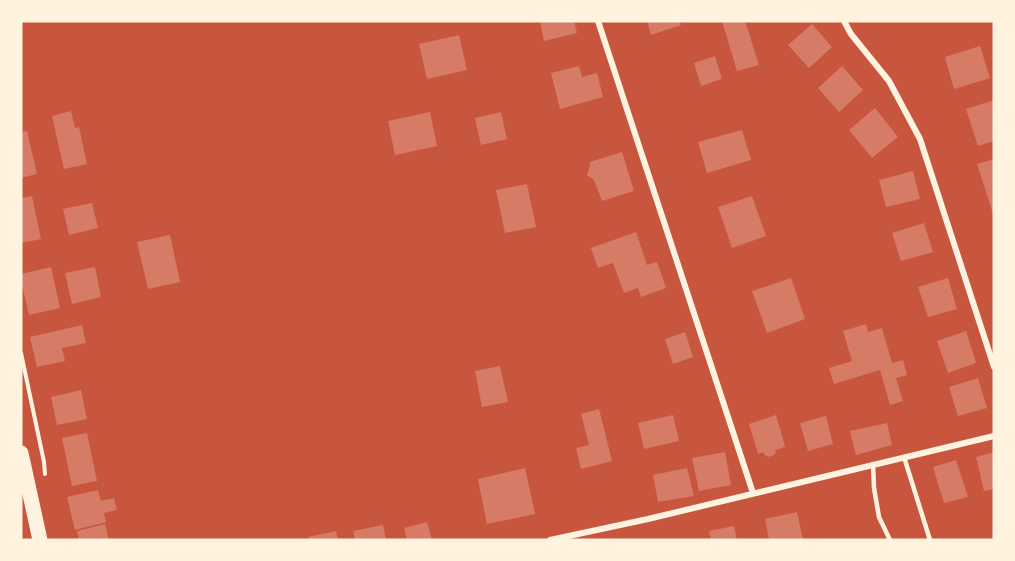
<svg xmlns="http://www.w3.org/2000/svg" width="1015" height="561" font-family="'IBM Plex Sans',sans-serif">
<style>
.building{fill:#d67c66}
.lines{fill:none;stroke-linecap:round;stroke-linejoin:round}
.path{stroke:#fff3e0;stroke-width:4}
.service{stroke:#fff3e0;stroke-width:4.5}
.minor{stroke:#fff3e0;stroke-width:6}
.primary{stroke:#fff3e0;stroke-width:15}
</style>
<rect width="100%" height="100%" fill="#c8553d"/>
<path class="building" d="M540 21H574L577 33 544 41Z
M647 21H679L681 25 651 35Z
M722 21H745L759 65 737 71Z
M812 24 832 47 809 68 788 45Z
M459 35 467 70 427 79 419 44Z
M980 46 990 78 954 89 945 57Z
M715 56 722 79 701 86 694 63Z
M579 66 582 77 597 73 603 97 560 109 551 73Z
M842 66 863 90 839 112 818 88Z
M994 100V141L978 146 966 109Z
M875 108 898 137 872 158 849 130Z
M71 111 75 128 79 127 87 164 64 169 52 116Z
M430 112 437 146 395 155 388 121Z
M501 112 507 139 481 145 475 118Z
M742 130 751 160 707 173 698 142Z
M27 131 37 174 21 178V132Z
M622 152 634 191 602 201 594 180 587 175 590 166V162Z
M994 159V217L977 164Z
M913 171 920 199 886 207 879 180Z
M527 184 536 227 505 233 496 190Z
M32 196 41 239 21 243V198Z
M752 196 766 236 732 248 718 207Z
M92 203 98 228 69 235 63 209Z
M924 223 933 252 901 261 892 233Z
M636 232 647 265 657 262 666 288 641 297 638 288 624 293 613 263 598 268 591 248Z
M170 235 180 282 148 289 137 242Z
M51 267 60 308 29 315 21 280V274Z
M95 267 101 297 72 304 65 273Z
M791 278 805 319 767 333 752 291Z
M948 278 957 309 928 317 918 287Z
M866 324 868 332 882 328 892 363 903 360 907 375 896 378 903 401 890 405 880 370 834 384 829 368 852 361 843 331Z
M82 325 86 343 62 348 65 361 37 367 30 337Z
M966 331 976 363 948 373 937 341Z
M685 332 693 357 673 364 665 339Z
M500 366 508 402 482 407 475 371Z
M978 378 987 408 958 416 949 387Z
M81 390 87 419 57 425 51 397Z
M599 409 612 461 581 469 576 448 589 445 581 414Z
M673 415 679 441 644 449 638 423Z
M776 415 785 447 775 450 776 452 774 455 768 457 765 455 763 452 758 454 749 424Z
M826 416 833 444 808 451 800 423Z
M887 423 892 445 856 455 850 431Z
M87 433 97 481 72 486 62 438Z
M725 452 731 485 699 491 692 458Z
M994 452V489L984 491 976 457Z
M956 460 968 497 944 503 933 467Z
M525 468 535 514 487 524 478 479Z
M687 468 694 496 658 502 653 475Z
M98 490 101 501 114 498 117 510 104 513 106 522 75 530 67 497Z
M797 512 803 540H769L765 519Z
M427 522 432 540H407L404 528Z
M105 524 109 540H79L77 531Z
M383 525 386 540H355L353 531Z
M734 526 737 540H711L709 531Z
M336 531 338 540H309L308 537Z"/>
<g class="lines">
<path class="path" d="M21 353 44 462 45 474"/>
<path class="service" d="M904 457 930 540
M873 464 874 488 879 517 890 540"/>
<path class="minor" d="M598 21 753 493
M844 21 851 34 889 81 920 139 994 367
M550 540 648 519 994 436"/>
<path class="primary" d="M21 453 40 540"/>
</g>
<rect width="1015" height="561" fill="none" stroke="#fff3e0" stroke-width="45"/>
</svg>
